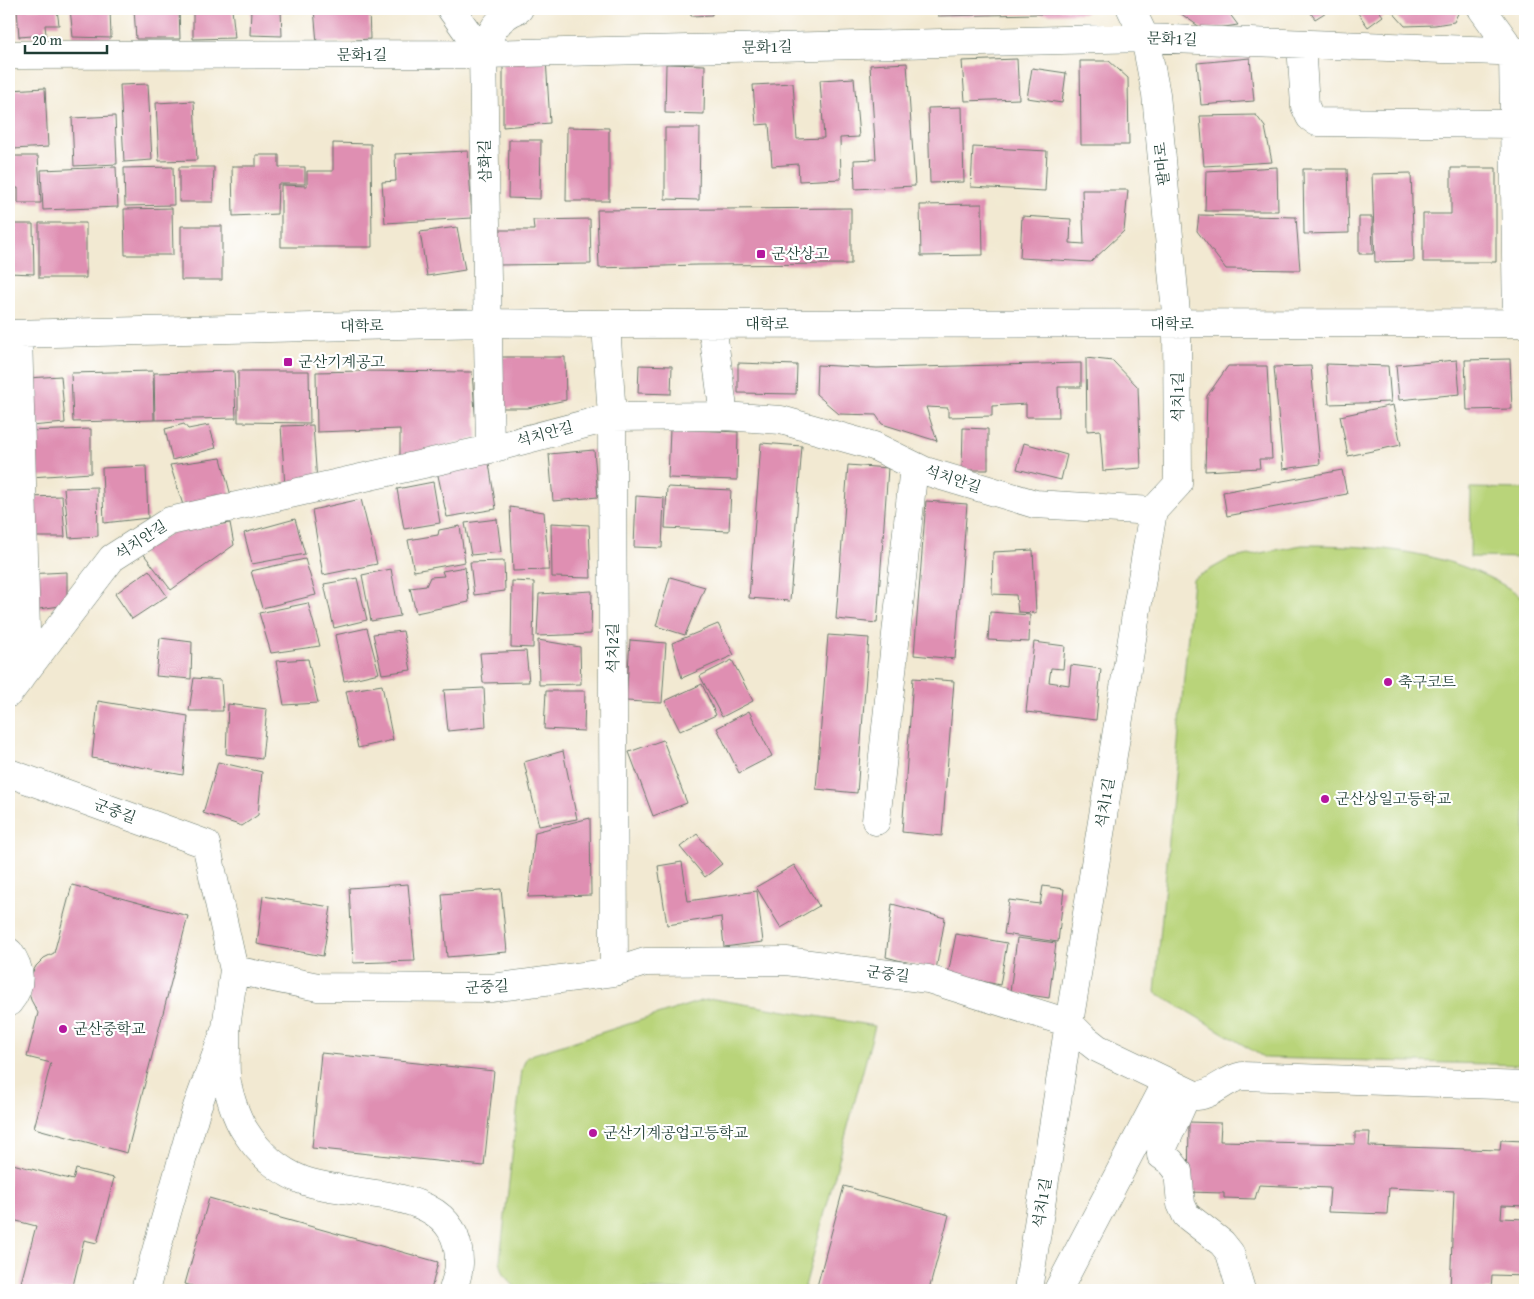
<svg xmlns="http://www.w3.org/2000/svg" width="1534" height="1299" font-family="'Gentium Book Plus','Noto Serif KR',serif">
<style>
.green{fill:#b9d47a;stroke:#6c8857}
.building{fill:#df8fb2}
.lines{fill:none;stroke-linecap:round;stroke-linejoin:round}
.minor-casing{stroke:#69796b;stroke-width:29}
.minor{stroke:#fff;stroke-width:28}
.poi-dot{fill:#b5179e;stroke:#fff;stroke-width:2}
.labels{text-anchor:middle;stroke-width:4.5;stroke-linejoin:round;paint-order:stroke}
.street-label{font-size:15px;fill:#1f3d34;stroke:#fff}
.poi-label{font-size:15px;fill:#1f3d34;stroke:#fff;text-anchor:start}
</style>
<rect width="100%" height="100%" fill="#fff"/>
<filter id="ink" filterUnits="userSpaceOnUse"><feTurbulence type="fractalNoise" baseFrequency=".02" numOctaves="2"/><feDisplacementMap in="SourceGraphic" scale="10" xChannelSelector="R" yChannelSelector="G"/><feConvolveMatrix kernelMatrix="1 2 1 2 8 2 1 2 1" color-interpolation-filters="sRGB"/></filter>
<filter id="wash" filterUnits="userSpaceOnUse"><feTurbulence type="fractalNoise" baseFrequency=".0096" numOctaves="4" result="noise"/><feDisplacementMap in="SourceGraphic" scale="20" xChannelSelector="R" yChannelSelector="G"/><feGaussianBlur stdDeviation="1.12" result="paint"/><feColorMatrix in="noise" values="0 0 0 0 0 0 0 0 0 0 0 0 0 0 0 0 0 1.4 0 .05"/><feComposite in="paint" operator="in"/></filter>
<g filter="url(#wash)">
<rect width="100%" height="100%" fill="#f2e9d2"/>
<path class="green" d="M1471 488 1525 489V558L1470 557Z
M1302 545C1379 545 1461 552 1525 599V1065L1265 1058 1155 992 1193 579 1229 559Z
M714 999 875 1026 804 1290H519C507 1280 503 1276 500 1260L522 1069 526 1058 534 1054 701 1001Z"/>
<g id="blocks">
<path class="building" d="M17 9H57L59 25H45L46 35 19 37Z
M70 9H110L111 38 73 37Z
M134 9H179L180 39H136Z
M193 9H232L235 38 193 39Z
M251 9H281L282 36 250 35Z
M314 9H369L370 39 317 43Z
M690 9H712V15L691 16Z
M938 9H1087L1086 13 938 16Z
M1180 9H1226L1238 25 1204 30 1177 11Z
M1308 9H1331L1315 19Z
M1355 9H1378L1383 16 1368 27Z
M1390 9H1460L1454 22 1435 25 1405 26Z
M1250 58 1254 101 1201 105 1197 63Z
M546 59 550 123 503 127V63Z
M1017 59 1019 99 965 101 962 61Z
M1080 61H1109L1128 78 1129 145H1081Z
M907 63 915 186 855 189 854 160 876 159 870 65Z
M666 64 705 65 704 114 665 113Z
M1032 68 1066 73 1062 103 1027 98Z
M854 78 859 137 840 138 841 179 799 181 798 164 772 166 769 124 756 125 753 85 793 83 797 139 824 138 820 80Z
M148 84 152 160 124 162 120 85Z
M45 88 48 147 13 149 10 90Z
M194 101 197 160 159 161 156 103Z
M962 107 964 182 930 183 928 108Z
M1256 115 1265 127 1272 162 1204 166 1200 116Z
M115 116 117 164 74 166 72 118Z
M567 127 609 128V201H566Z
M665 128H700L699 200 665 199Z
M509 140H541L540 199 508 198Z
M333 143 371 144 372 247H281V185L307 186V171H333Z
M973 147 1047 151 1045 191 971 187Z
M468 151 472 218 385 223 382 182 396 181 395 154Z
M256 155H279V167H305V184H278L277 214 233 216 232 166H256Z
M9 156H38L41 203H18V188H9Z
M116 167 118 207 43 210 41 170Z
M173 167 174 205 125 206 124 168Z
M179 167H214L213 202H179Z
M1277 167 1278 211H1205L1206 171Z
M1451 168H1496V262H1423V214H1451Z
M1303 169H1347L1349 233 1304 234Z
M1411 173 1414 261 1375 262 1372 174Z
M1082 190H1128L1124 231 1091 262 1020 258 1022 216 1071 219 1070 243 1084 244Z
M982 204 983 255 921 256 920 205Z
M172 208 173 255H125L124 209Z
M851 208V264L696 265 599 268 597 210Z
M1199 215 1296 217 1300 270 1226 269 1197 231Z
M1359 217H1372L1373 254H1359Z
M590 219 591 264 496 265V230H534L533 220Z
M39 223H86V278H39Z
M9 224H33L34 274 9 273Z
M181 226H222V280H181Z
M457 227 465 270 427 276 420 232Z
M493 357H565L566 400 528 408H493Z
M1086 358 1113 361 1138 387 1141 468 1103 471 1100 430 1087 431Z
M1510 359 1512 409 1467 410 1465 360Z
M1457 360 1460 394 1399 400 1396 365Z
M738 363 797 365 796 394 738 393Z
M1081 363V387H1058L1059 417H1026V404L992 406V416L948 417V408L926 407 937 441 882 424 876 415 839 414 816 394 817 365 877 368Z
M1326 364 1388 366 1391 402 1329 404Z
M639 365 672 366 671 394 638 393Z
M1228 366H1267L1272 459H1259L1260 468 1205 471 1207 396Z
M1311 366 1320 464 1283 469 1274 367Z
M153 371 154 420 73 422 71 373Z
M234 371 236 418 155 420 154 373Z
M238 371H309L310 423 238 422Z
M362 371 472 372 477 438 400 457V429L317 432 316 372Z
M61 376 65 423 31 426 28 378Z
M1393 405 1401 445 1348 456 1340 416Z
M184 424 188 429 209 425 216 448 172 460 165 429Z
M313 425 317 482 285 487 281 426Z
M963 428 988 429V470H962Z
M91 429V473L31 477 28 431Z
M670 429 738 432 737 480 668 478Z
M761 443 802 446 790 601 749 598Z
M1024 443 1067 455 1061 480 1017 469Z
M594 450 598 497 553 501 549 454Z
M221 458 231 496 184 508 170 465Z
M489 463 496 509 447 517 437 471Z
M848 465 888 468 877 623 836 619Z
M146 466 148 518 104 523 102 468Z
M1342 470 1347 494 1227 516 1223 492Z
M433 482 440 523 404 529 397 489Z
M97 487 98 536 69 538 64 488Z
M667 487 731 490 729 531 665 528Z
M62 496 65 537H31L28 497Z
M636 496 664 498 662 548 634 547Z
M361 499 377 564 323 575 312 510Z
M926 501 967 504 955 659 914 655Z
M510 507 544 512 549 570 513 571Z
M295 519 305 554 252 564 244 533Z
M497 519 501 552 471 555 465 523Z
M230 523 234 545 171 590 142 552 174 531Z
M551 523 589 525 591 578 552 577Z
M460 526 465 562 414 571 408 540 438 535 439 530Z
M9 527H11L12 577H9Z
M1033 550 1036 613 1018 612 1016 595 992 594 993 552Z
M305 559 316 595 262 608 251 571Z
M504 561 505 591 474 595 470 562Z
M465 567 469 602 416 613 410 588 426 586 430 577 444 576 442 571Z
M391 569 400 616 371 621 362 575Z
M149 570 167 596 132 619 115 594Z
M67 572V605L32 610 26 574Z
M670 577 705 587 685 635 656 626Z
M357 578 367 620 334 628 324 584Z
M9 581H14V632H9Z
M512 581 534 582 533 648 511 647Z
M592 591 591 634 537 636 539 594Z
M308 603 320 646 271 653 259 613Z
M990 612 1030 615 1029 642 988 640Z
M718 624 734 655 682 678 672 643Z
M367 628 379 673 344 681 335 635Z
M403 631 411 670 382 674 373 634Z
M828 635 869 638 857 793 816 789Z
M160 638 192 642 191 679 156 676Z
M538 640 580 647 581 684 539 685Z
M630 640 666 643 662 703 626 701Z
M1034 642 1065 646 1063 669 1051 668 1049 682 1069 685 1071 665 1101 669 1096 720 1026 712Z
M526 651 529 682 483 683 480 653Z
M308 659 318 703 284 705 276 661Z
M732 660 753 701 722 717 700 676Z
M194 678 221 680 223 711H189Z
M913 678 954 681 942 836 902 832Z
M702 684 716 715 680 731 665 701Z
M382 685 393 740 358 748 346 691Z
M484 688 486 727 448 731 444 690Z
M546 691H585L584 731 544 729Z
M98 701 188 716 183 775 92 758Z
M228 704 267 709 262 759 226 754Z
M749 711 772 756 739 773 717 728Z
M663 740 687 803 653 816 629 752Z
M563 751 577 819 539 826 524 762Z
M218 762 262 772 258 815 242 826 203 813Z
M590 818 591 895 528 897 535 832Z
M697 834 722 864 705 877 680 847Z
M682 862 688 901 757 891 763 942 724 947 721 917 667 925 658 866Z
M794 865 819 906 781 928 756 887Z
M408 884 415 961 353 963 349 888Z
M72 885 188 916 127 1153 34 1128 51 1063 27 1057 38 1013 31 1000 28 988 30 977 36 966 44 958 54 953Z
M1043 886 1064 889 1058 942 1004 934 1009 900 1040 904Z
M501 889 507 952 447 957 442 894Z
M263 896 331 907 323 956 257 944Z
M892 904 945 918 936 970 886 957Z
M956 934 1007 943 1000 985 948 974Z
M1017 938 1056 943 1049 998 1010 992Z
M321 1053 494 1071 484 1166 312 1148Z
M1189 1122 1221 1123 1220 1141 1355 1144V1132H1370L1369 1146 1500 1150 1501 1140 1525 1141V1206L1502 1205 1501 1218 1525 1219V1276L1492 1275 1491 1290H1450L1454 1191 1389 1188 1387 1214 1328 1212 1330 1188 1259 1185 1255 1199 1224 1198V1193L1188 1192Z
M9 1163 73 1180 76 1169 114 1178 97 1243 84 1240 72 1290H19L36 1226 9 1219Z
M844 1186 949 1215 929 1290H816Z
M209 1198 438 1262 431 1290H206L185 1284Z"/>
</g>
</g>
<g filter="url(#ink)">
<use href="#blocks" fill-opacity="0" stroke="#69796b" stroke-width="1"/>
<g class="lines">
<defs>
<path id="minor" d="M451 9 483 54 490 449
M1482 9 1513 52 1517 323
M1301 44 1305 106 1310 117 1317 122 1514 124
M483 54C490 33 496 18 519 9
M9 55 483 54 1145 38 1525 52
M606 324 612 417 614 972
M712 324 724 416
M9 334 487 323 606 324 1525 323
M18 334 27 668
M9 693 112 558 170 521 490 449 612 417 724 416 781 420 874 446 925 471 1035 504 1153 511
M9 773 206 844 234 970 318 987 491 988 614 972 645 962 786 961 928 979 1069 1023
M876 821 914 466
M9 952C21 968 23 985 9 1002
M1069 1023 1083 1037 1097 1048 1197 1096C1213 1095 1225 1079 1242 1076L1525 1086
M226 1028C227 1044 225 1059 226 1074 227 1090 236 1118 245 1131 259 1153 277 1170 302 1180 354 1200 461 1182 459 1264 459 1273 455 1282 453 1290
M1188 1092 1161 1152V1155L1171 1162 1178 1171 1181 1204 1186 1215 1222 1243 1230 1253 1241 1290
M145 1290 197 1107 226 1028 234 970
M1028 1290 1069 1023 1153 511 1178 484 1177 324 1156 94 1145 38 1131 9
M1058 1290 1167 1082"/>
</defs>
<use href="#minor" class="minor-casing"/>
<use href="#minor" class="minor"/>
</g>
</g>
<g class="poi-dot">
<rect x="756" y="249" width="10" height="10" rx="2.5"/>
<rect x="283" y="357" width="10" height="10" rx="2.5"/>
<circle cx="1388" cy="682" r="5"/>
<circle cx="1325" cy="799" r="5"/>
<circle cx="63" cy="1029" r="5"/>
<circle cx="593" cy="1133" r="5"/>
</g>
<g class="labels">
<g class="street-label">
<text transform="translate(1172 39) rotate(2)" y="5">문화1길</text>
<text transform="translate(767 47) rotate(-1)" y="5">문화1길</text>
<text x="362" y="60">문화1길</text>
<text transform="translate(485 161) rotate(-91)" y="5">삼화길</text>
<text transform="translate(1162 164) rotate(-95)" y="5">팔마로</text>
<text x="767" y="329">대학로</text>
<text x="1172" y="329">대학로</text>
<text transform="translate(362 326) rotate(-1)" y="5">대학로</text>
<text transform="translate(1178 397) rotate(-90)" y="5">석치1길</text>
<text transform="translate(545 434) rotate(-15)" y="5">석치안길</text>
<text transform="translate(953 479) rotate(18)" y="5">석치안길</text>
<text transform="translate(141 540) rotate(-33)" y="5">석치안길</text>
<text transform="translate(613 648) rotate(-90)" y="5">석치2길</text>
<text transform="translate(1105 803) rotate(-81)" y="5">석치1길</text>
<text transform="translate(115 811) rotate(20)" y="5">군중길</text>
<text transform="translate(888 974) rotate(7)" y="5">군중길</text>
<text transform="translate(487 987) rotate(-3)" y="5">군중길</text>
<text transform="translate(1042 1203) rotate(-81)" y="5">석치1길</text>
</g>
<g class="poi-label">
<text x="771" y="259">군산상고</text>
<text x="298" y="367">군산기계공고</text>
<text x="1398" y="687">축구코트</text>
<text x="1335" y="804">군산상일고등학교</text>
<text x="73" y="1034">군산중학교</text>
<text x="603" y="1138">군산기계공업고등학교</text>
</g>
</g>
<rect width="1534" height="1299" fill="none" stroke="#fff" stroke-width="30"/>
<path d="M25 45v8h82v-8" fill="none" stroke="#1f3d34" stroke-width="2.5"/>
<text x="32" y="45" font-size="15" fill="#1f3d34" stroke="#ffffff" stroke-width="4" paint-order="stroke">20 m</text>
</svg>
